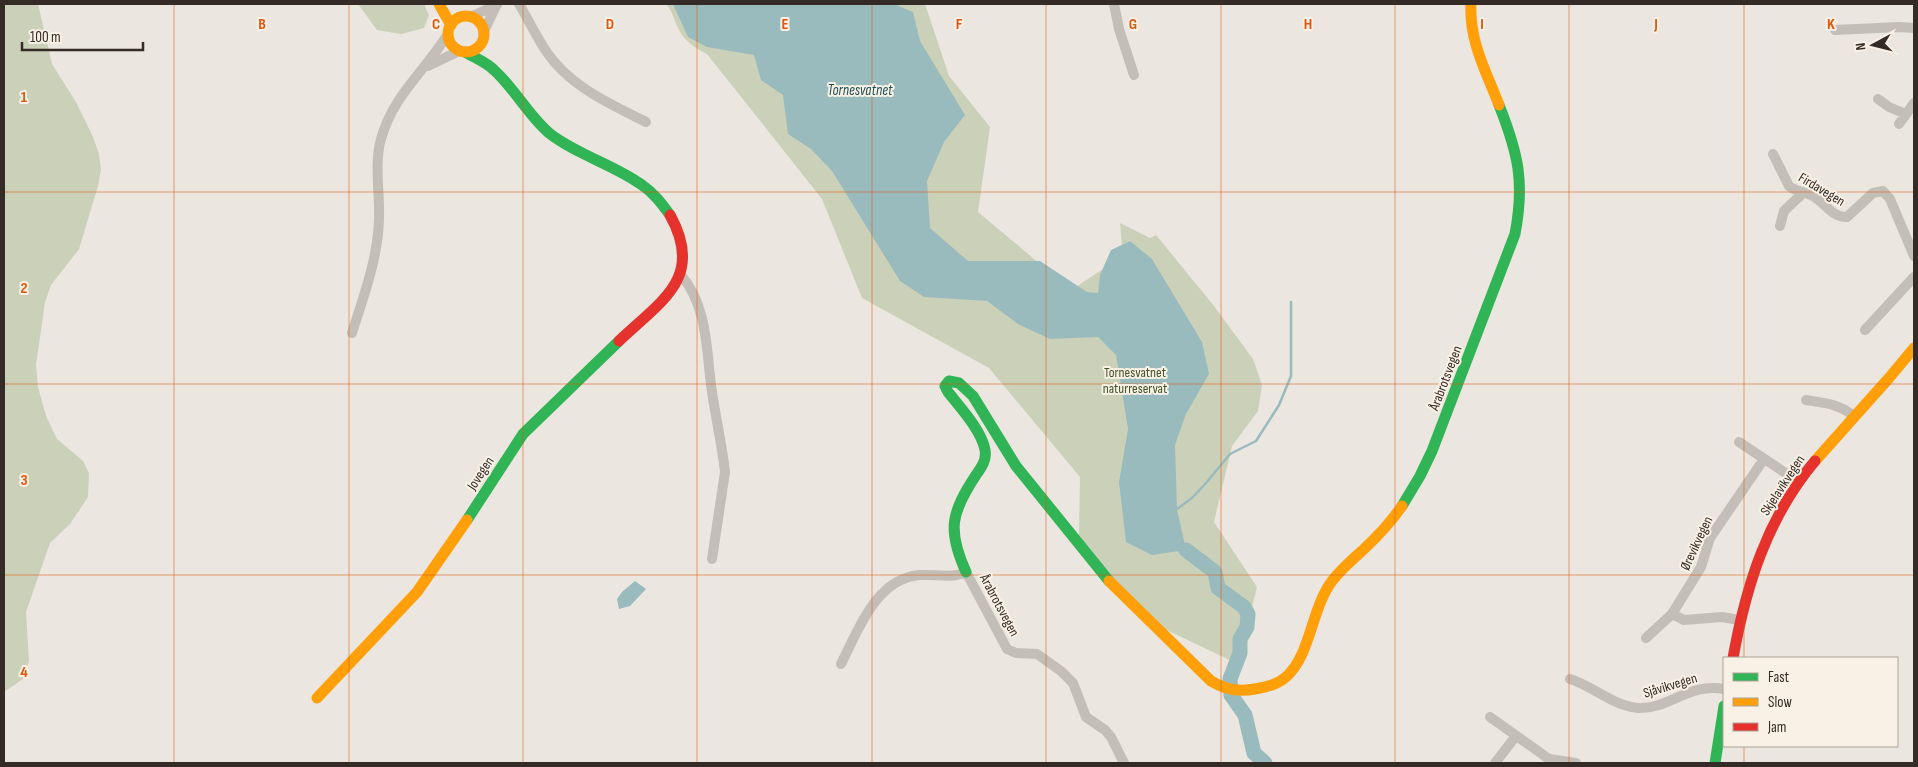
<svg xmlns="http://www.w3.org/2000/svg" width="1918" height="767" font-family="'Sofia Sans Condensed',sans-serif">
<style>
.green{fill:#cbd1b8}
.water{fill:#9abbbd}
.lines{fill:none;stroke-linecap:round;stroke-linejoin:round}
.stream{stroke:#9abbbd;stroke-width:2.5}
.river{stroke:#9abbbd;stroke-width:15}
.street{stroke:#c4beb8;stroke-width:10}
.fast{stroke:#30b455;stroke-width:11}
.slow{stroke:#ff9f0a;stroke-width:11}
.jam{stroke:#e5322d;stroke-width:11}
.grid{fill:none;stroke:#df570d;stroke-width:1;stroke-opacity:0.55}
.labels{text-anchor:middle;stroke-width:4;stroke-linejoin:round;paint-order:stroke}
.street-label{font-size:14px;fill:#352b26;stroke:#f9f1e5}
.park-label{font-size:14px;fill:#42532a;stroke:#f9f1e5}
.water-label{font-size:15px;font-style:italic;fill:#1c5056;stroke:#f9f1e5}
.grid-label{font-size:16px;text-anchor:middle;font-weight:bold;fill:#df570d;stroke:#f9f1e5;stroke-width:4;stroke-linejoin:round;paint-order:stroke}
</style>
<rect width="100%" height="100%" fill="#ebe6df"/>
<path class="green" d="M4 4H38L52 64 76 102 93 137 99 154 101 170 98 186 79 249 51 285 45 302 36 365 38 387 46 416 57 439 83 461 89 473 88 497 70 524 50 543 26 612 29 661 23 679 4 692Z
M358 4H424L429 15 424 28 401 34 377 30Z
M666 4H925L949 76 990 127 978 212 1071 290 1137 247 1130 241 1122 245 1120 223 1150 238 1156 235 1214 306 1253 359 1262 385 1258 411 1232 446 1214 522 1257 587 1238 664 1156 625 1112 582 1079 535 1080 477 989 368 862 298 822 199 707 54C695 48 684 41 678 28 673 18 674 13 666 4Z"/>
<path class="water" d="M673 4H894L913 12 920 41 965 115 944 142 927 181 930 228 968 261H1040L1087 292 1098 293 1100 275 1111 250 1130 241 1152 259 1202 342 1209 374 1186 414 1175 445 1177 509 1186 550 1152 555 1126 542 1119 482 1128 429 1116 355 1098 337 1050 339 1018 324 987 301 924 297 900 281 832 171 811 149 788 134 783 95 761 80 754 55 707 47 688 37Z
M635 581 646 589 630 606 619 609 617 599 622 592Z"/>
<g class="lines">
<path class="stream" d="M1177 509 1192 498 1206 483 1230 454 1256 441 1279 405 1291 376V302"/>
<path class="river" d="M1186 550 1215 572 1218 588 1244 607 1248 614 1247 627 1240 639V653L1230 679 1231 695 1245 715 1254 753 1265 763"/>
<path class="street" d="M519 4C528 19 536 36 546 51 569 86 610 104 646 122
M1114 4 1119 29 1134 75
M470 17 497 5
M1835 30 1899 27 1914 28
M483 33 497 4
M428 66 459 51
M1878 99 1889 107 1906 114
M1899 124 1914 103
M1773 154 1789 186C1796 192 1803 191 1811 195 1824 201 1832 218 1847 217L1873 193 1883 191 1890 199 1914 256
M1780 226 1784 211 1803 193
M681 275C709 308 706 353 712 392 716 419 722 445 725 472L712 559
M1865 330 1914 277
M352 333C364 295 378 258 379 219 380 193 374 164 381 139 393 95 425 71 448 34
M1806 400C1825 403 1840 404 1855 417
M1739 442 1799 482
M1672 614 1684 620 1722 617 1739 620
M1646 638 1672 614 1701 567 1710 538 1764 459
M841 664C858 631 876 578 920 575 936 574 951 579 966 572L1007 649 1016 653 1037 654 1061 671 1073 683 1086 717 1105 730 1111 737 1124 763
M1570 679C1593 686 1613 706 1638 708 1668 710 1689 682 1724 689
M1490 717 1549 759 1576 763
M1495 763 1516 736"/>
<path class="fast" d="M465 52C475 58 486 62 494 70 515 89 528 115 549 133 577 155 613 164 642 185 654 193 662 204 670 215
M1402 506 1420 476 1432 451 1515 234C1525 182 1518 153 1499 105
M467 520 523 434 619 341
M966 572C947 530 951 513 976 475 981 468 987 460 985 450 982 431 960 407 948 392L945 386 949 381 959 383 973 396 1016 466 1109 581
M1715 763 1724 706"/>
<path class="slow" d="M439 4 451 25
M1471 4C1469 41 1486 71 1499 105
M448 34a18 18 0 1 1 36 0a18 18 0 1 1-36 0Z
M1815 461 1889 378 1914 348
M1109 581 1211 681C1224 689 1240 692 1255 689 1266 687 1277 685 1286 677 1311 655 1311 609 1332 581 1341 569 1353 559 1364 549 1378 536 1391 522 1402 506
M317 698 417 592 467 520"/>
<path class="jam" d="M619 341C661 301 705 278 670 215
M1733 658C1746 586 1767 518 1815 461"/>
</g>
<path class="grid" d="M174 4V763M349 4V763M523 4V763M697 4V763M872 4V763M1046 4V763M1221 4V763M1395 4V763M1569 4V763M1744 4V658M4 192H1914M4 384H1914M4 575H1914M1744 746V763"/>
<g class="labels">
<g class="street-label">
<text transform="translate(1822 189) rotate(31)" y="5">Firdavegen</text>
<text transform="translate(1445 378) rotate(-69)" y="5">Årabrotsvegen</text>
<text transform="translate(480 473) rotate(-57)" y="5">Jovegen</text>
<text transform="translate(1782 485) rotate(-57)" y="5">Skjelavikvegen</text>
<text transform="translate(1696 543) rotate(-65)" y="5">Ørevikvegen</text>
<text transform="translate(1000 605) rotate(62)" y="5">Årabrotsvegen</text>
<text transform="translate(1670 685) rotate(-17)" y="5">Sjåvikvegen</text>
</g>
<g class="park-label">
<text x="1135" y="377">Tornesvatnet<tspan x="1135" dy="16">naturreservat</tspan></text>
</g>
<g class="water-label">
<text x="860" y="95">Tornesvatnet</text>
</g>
</g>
<g class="grid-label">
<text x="262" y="29">B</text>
<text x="436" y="29">C</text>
<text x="610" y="29">D</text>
<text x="785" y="29">E</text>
<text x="959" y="29">F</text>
<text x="1133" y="29">G</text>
<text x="1308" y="29">H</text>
<text x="1482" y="29">I</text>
<text x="1656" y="29">J</text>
<text x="1831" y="29">K</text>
<text x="24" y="102">1</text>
<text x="24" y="293">2</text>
<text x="24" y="485">3</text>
<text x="24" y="677">4</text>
</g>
<rect width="1918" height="767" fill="none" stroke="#352b26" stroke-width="10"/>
<rect x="1723" y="657" width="175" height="90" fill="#f9f1e5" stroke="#aba299"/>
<rect x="1733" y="673" width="25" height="8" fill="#30b455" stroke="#aba299"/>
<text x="1768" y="682" font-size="15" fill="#352b26">Fast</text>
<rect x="1733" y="698" width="25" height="8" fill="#ff9f0a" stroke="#aba299"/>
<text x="1768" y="707" font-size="15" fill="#352b26">Slow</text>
<rect x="1733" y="723" width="25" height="8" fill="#e5322d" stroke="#aba299"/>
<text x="1768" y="732" font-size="15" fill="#352b26">Jam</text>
<g transform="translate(1873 45) rotate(263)" stroke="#f9f1e5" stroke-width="4" paint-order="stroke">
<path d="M0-4L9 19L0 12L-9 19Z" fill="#352b26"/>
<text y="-8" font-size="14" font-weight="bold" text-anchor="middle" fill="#352b26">N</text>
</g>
<path d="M22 42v8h121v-8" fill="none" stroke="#352b26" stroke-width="2.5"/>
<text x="30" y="42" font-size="15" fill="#352b26" stroke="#f9f1e5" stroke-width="4" paint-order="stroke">100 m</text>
</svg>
